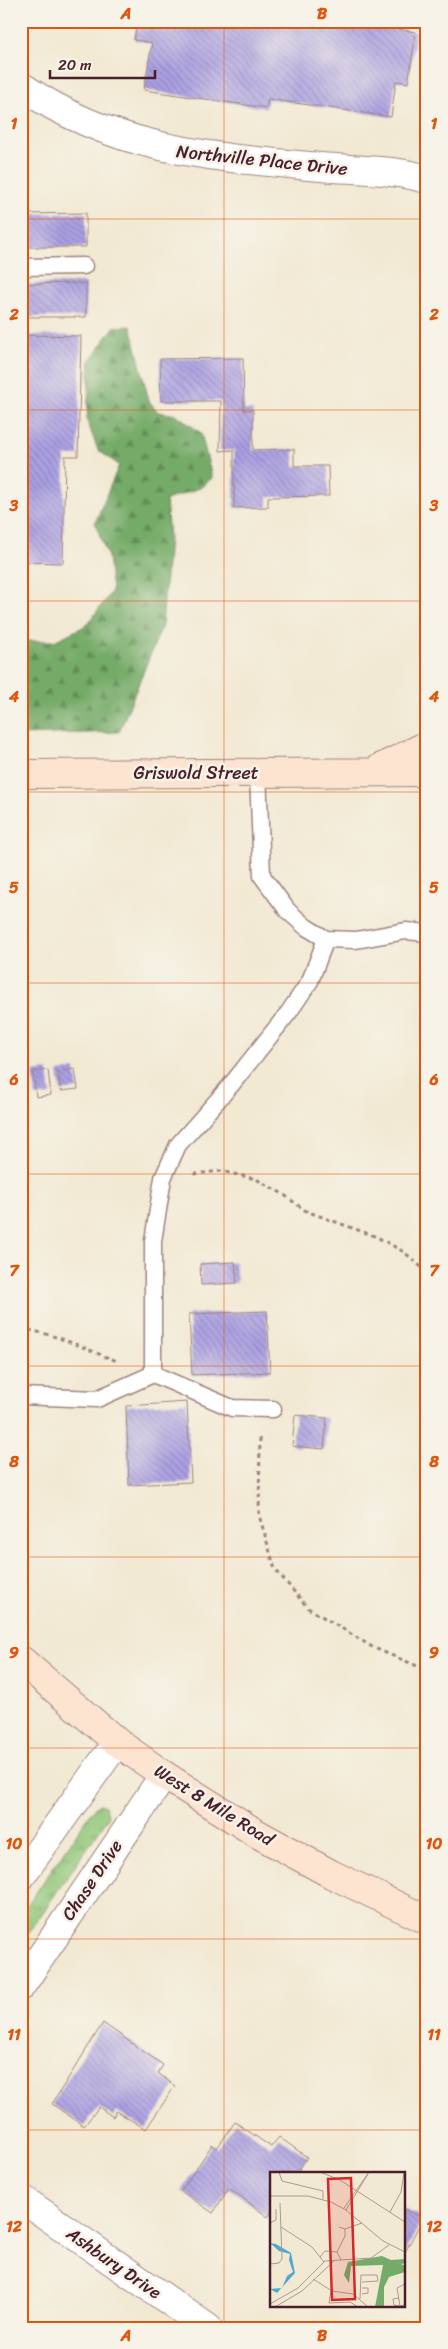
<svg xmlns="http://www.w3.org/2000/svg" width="448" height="2349" font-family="Sriracha,sans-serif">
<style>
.grass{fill:url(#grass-tufts);stroke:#6d7252}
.forest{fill:url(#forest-firs);stroke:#5f654a}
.building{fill:url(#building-back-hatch)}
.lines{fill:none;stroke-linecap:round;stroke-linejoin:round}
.lane-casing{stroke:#9e847f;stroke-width:19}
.street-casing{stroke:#9e847f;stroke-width:30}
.secondary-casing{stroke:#9e847f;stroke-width:30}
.path{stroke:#9e847f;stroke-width:3;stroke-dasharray:4 4;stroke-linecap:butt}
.lane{stroke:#fff;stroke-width:16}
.street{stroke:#fff;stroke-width:28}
.secondary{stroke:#fde4d1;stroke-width:28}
.grid{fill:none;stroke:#e0560e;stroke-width:1;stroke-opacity:0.55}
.labels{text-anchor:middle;stroke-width:5;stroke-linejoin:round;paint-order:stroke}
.street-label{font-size:18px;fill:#4a1f2b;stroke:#f7f3e8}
.inset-road{fill:none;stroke:#af9890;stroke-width:1}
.view{fill:#d62828;fill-opacity:0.15;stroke:#d62828;stroke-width:2.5}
.inset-edge{fill:none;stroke:#4a1f2b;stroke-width:2.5}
.neatline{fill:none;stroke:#e0560e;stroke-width:2}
.grid-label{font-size:16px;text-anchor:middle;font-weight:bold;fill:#e0560e}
</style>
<defs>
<pattern id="grass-tufts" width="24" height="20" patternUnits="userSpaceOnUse" patternTransform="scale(1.25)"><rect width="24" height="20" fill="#90c678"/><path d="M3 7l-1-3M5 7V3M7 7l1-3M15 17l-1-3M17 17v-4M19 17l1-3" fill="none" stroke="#78a063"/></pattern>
<pattern id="forest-firs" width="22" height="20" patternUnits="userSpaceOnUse" patternTransform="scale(1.25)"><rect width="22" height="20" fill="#74ab68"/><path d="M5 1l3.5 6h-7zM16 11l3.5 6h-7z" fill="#618b56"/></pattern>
<pattern id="building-back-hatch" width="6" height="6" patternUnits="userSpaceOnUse" patternTransform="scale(1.25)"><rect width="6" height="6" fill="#aba0e3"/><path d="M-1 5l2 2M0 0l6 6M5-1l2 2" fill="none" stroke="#8d82b8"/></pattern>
</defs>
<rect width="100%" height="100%" fill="#f7f3e8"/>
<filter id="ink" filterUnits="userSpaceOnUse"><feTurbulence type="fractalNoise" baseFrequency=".02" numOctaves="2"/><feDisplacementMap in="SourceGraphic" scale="10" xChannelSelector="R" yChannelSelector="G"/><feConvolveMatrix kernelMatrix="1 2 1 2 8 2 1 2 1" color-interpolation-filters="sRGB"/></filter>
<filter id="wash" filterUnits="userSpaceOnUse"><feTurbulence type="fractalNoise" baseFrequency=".0096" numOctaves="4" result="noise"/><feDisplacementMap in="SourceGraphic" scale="20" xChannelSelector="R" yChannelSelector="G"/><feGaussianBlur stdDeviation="1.12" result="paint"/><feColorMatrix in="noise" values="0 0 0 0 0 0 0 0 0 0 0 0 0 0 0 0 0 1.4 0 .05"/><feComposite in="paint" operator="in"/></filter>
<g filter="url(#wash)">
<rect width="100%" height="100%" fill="#f2e9d3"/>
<path class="grass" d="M100 1804 105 1806 109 1816 21 1944V1914L95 1807Z"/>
<path class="forest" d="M131 326 149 401 158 412 177 415 201 433 212 478 200 488 166 500 169 538 162 626 119 732 21 735V641H54L87 625 112 591 108 557 95 523 119 465 98 450 87 421 90 360 114 327Z"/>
<g id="blocks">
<path class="building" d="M137 21H348L416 32 408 83 396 81 391 117 268 99 266 108 144 90 152 43 134 40Z
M86 213V247H21V214Z
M86 283V317H21V284Z
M21 335 81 336 78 456H65L63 563 21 562Z
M243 358 244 410H253V450L294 449V466H328L329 496 268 497V507L234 508V450L220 451 221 401H161L160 359Z
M75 1069 78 1089 61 1091 58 1072Z
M48 1070 51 1095 36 1097 33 1072Z
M235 1262 237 1283 201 1285 200 1264Z
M267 1311 270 1372 192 1375 189 1314Z
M187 1402 191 1482 129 1485 126 1406Z
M295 1415 327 1418 324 1449 292 1446Z
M103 2023 163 2065 158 2073 175 2086 146 2129 116 2111 113 2117 99 2107 84 2126 52 2104Z
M235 2122 271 2147 279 2137 307 2157 297 2173H272V2211L268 2217 229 2188 213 2213 181 2191 212 2145 217 2148Z
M404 2209 423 2218 404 2254Z"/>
</g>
</g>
<g filter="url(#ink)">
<use href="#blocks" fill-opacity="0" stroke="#9e847f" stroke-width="1"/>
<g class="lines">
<defs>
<path id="lane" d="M21 267 84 266
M258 773 262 876 288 911 306 927 326 939 356 940 406 931 427 933
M21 1396 97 1399 153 1374
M273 1409 232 1408 153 1374V1241L163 1178 178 1145 231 1085 289 1012 310 981 326 939"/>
<path id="street" d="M21 86C116 151 211 157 321 167 355 170 394 169 427 179
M21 1876 117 1742
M21 1986 164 1775
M21 2198 208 2328"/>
<path id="secondary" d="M380 768 427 745
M21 774 427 772
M21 1660 117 1742 164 1775 256 1833 331 1874 427 1920"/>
</defs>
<use href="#lane" class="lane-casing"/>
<use href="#street" class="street-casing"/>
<use href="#secondary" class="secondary-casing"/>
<path class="path" d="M194 1174 221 1171 256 1179 283 1194 306 1211 377 1237 404 1252 427 1272
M21 1329C55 1333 85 1349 117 1361
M260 1438 259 1515 275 1569 308 1608 374 1648 427 1670"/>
<use href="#lane" class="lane"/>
<use href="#street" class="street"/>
<use href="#secondary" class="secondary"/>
</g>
</g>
<path class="grid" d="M224 21V2328M21 219H427M21 410H427M21 601H427M21 792H427M21 983H427M21 1174H427M21 1366H427M21 1557H427M21 1748H427M21 1939H427M21 2130H427"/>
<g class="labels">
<g class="street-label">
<text transform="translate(262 160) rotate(6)" y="6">Northville Place Drive</text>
<text x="196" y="779">Griswold Street</text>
<text transform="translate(214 1805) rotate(32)" y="6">West 8 Mile Road</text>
<text transform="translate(92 1880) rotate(-56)" y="6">Chase Drive</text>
<text transform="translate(114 2263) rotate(35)" y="6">Ashbury Drive</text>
</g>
</g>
<g transform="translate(270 2172)">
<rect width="135" height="135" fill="#f2e9d3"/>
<path d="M112 84 121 88 135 87V91L131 92 135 94V100L119 105 114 115V135H105L113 93 81 94 79 111 74 103 78 90Z" fill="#74ab68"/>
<path d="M0 71 6 72 21 81 25 101 7 121 0 117 12 116 17 104 23 100 19 88 20 82 9 79Z" fill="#50a8cd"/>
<path class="inset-road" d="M9 0 12 9 53 19V27M50 0 70 8 135 50M0 24H38L61 30 76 38 113 69 135 80M74 36 99 0M76 38 98 2M120 40 131 20 134 0M0 51 6 48V37M11 55 42 75 54 90M75 57 92 51M67 80 75 64V57L69 55M50 85 55 79 67 80 71 88M0 92 9 91 12 87 10 31M43 107 62 119 83 122 98 135M135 112 127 116 130 134 135 133M92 116H98V121L92 122M61 118 59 131 80 130 88 135M129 126 123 127 124 133 130 134M90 127 91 103H107L108 109 92 110M0 132 28 116 55 89 101 86 119 73M5 135 32 119 64 89"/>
<path class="view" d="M81 6 85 127 62 128 58 7Z"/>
<rect width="135" height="135" class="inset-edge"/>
</g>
<rect width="448" height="2349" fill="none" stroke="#f7f3e8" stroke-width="55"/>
<path d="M50 70v8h105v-8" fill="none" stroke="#4a1f2b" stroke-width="2.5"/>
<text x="58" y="70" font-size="15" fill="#4a1f2b" stroke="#f7f3e8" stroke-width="4" paint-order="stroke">20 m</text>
<rect x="28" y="28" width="392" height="2294" class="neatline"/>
<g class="grid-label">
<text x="126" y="19">A</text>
<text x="322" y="19">B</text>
<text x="14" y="129">1</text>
<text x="434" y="129">1</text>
<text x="14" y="320">2</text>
<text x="434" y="320">2</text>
<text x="14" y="511">3</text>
<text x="434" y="511">3</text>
<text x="14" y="702">4</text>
<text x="434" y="702">4</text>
<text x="14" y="893">5</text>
<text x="434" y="893">5</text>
<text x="14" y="1085">6</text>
<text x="434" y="1085">6</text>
<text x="14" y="1276">7</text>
<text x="434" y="1276">7</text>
<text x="14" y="1467">8</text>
<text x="434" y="1467">8</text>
<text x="14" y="1658">9</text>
<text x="434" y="1658">9</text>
<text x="14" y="1849">10</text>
<text x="434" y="1849">10</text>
<text x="14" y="2040">11</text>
<text x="434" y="2040">11</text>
<text x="14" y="2232">12</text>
<text x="434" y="2232">12</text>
<text x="126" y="2341">A</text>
<text x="322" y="2341">B</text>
</g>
</svg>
